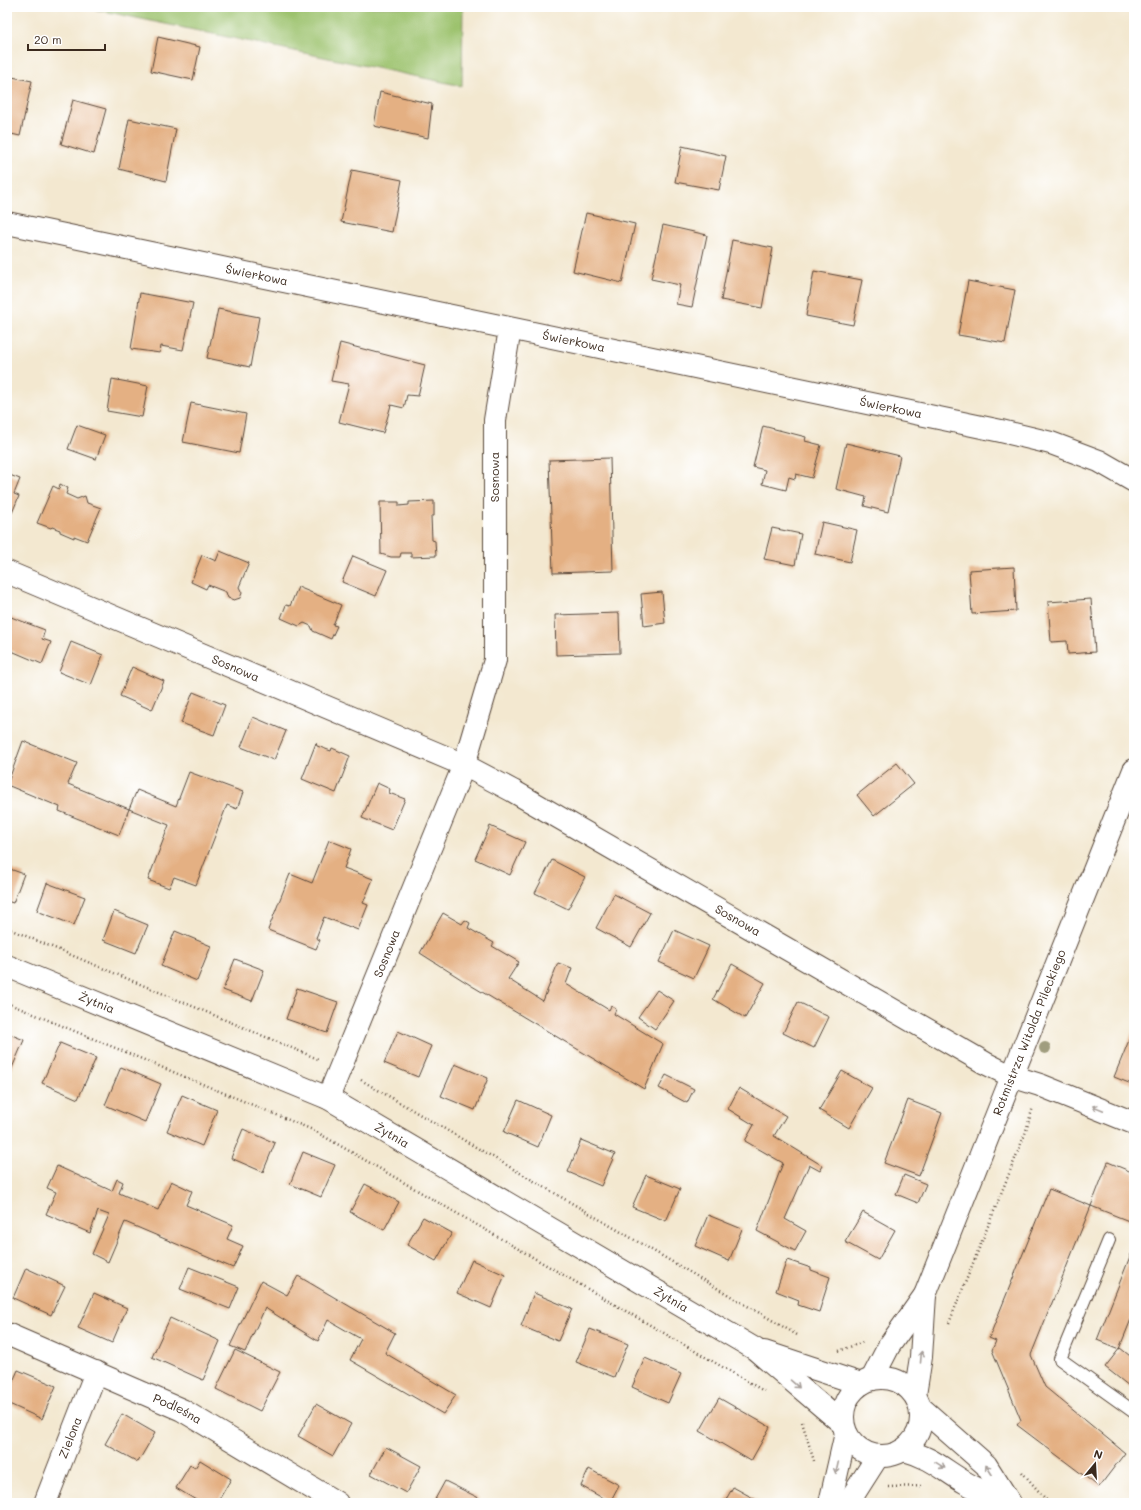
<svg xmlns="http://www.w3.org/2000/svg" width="1141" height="1510" font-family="Mali,sans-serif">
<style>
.green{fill:#9cc26d;stroke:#6c7646}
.building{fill:#e4b083}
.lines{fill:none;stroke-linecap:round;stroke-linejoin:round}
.service-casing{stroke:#574639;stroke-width:14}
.minor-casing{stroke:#574639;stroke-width:24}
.tertiary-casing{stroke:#574639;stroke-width:24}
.path{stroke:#574639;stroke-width:2.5;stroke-dasharray:1 3;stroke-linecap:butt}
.service{stroke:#fff;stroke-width:12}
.minor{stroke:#fff;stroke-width:22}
.tertiary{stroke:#fff;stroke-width:22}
.tree{fill:#a09d7e}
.oneway{stroke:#a79f9a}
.labels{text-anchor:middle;stroke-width:3;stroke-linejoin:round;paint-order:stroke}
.street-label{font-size:12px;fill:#3b2a1e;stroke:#fff}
</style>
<rect width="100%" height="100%" fill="#fff"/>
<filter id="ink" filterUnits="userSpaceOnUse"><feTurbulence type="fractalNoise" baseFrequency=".025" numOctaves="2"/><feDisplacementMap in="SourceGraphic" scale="8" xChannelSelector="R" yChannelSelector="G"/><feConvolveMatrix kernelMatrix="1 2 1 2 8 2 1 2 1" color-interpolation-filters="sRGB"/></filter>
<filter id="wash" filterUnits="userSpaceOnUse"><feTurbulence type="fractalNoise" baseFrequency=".012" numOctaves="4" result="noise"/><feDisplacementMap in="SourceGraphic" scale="16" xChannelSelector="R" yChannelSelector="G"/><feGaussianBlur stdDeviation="0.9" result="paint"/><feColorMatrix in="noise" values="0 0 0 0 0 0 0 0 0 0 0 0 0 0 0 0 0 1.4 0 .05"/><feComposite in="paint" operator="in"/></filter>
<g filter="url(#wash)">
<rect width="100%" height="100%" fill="#f3e8d0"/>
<path class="green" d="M84 7H463L462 86Z"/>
<g id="blocks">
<path class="building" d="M158 37 200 47 193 80 151 71Z
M7 76 32 81 20 136 7 133Z
M380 92 432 104 428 138 374 126Z
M73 100 106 109 94 154 61 144Z
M129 119 176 129 166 181 119 169Z
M682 146 726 156 719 190 675 182Z
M352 170 402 180 392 232 341 222Z
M586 213 635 224 622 283 573 271Z
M663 225 707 235 692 307 676 304 680 285 651 279Z
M732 240 773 248 762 308 721 300Z
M814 271 862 280 853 325 806 316Z
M968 281 1015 290 1005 343 958 335Z
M140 293 193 303 183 350 161 346 160 353 131 349Z
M218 309 259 317 250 367 207 358Z
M340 343 425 365 418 396 407 395 404 408 391 405 383 433 339 422 349 384 331 381Z
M112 379 148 386 142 417 107 411Z
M191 403 246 414 239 453 183 442Z
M77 425 105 435 96 459 68 449Z
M763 426 806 437 805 441 821 445 812 478 796 474 795 479 789 477 786 490 762 484 765 470 753 467Z
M846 443 900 456 888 512 864 506 866 497 836 489Z
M610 458 613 571 553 573 549 460Z
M7 474 20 479 14 494 19 496 12 513 7 511Z
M60 484 68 488 66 494 77 499 85 496 87 503 101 508 87 541 74 536V538L60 532V530L52 527 51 528 37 523 53 486 59 489Z
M434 501V516H431L432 540 435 541 436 556 411 557V553H401L400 557H391L381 554 380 502H399V506L409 505V502Z
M822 522 857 530 850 562 815 554Z
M772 528 801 534 795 565 764 559Z
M220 551 249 563 239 587 242 593 240 598 234 600 228 598 226 592 208 585 206 589 191 582 202 555 216 561Z
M353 556 387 570 376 596 342 582Z
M1014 567 1016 611 972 614 969 570Z
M298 587 341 605 333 625 337 626 331 639 313 631 311 626 304 623 299 626 281 618 286 605 290 606Z
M662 592 665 623 644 626 641 594Z
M1091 599 1095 652 1068 654 1067 641 1051 642 1048 602Z
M619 613 620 653 556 655 555 615Z
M11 617 45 630 42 639 51 642 42 664 7 649V627Z
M71 642 103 655 91 685 59 672Z
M132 667 164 681 152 710 120 696Z
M193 692 225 705 214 735 181 723Z
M253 717 286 731 274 760 241 747Z
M23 741 77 763 68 784 129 809 119 835 59 811 60 807 7 785Z
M316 743 317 746 331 751 332 748 350 756 336 793 302 779Z
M897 763 914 784 874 816 857 795Z
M189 772 243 792 237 809 227 805 196 885 174 877 169 888 148 880 169 825 129 809 137 790 176 806Z
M377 783 390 789 389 793 405 799 392 830 362 818Z
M490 826 525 842 510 875 475 859Z
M329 840 351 849 344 868 373 879 363 903 368 905 358 930 324 917 316 938 320 940 316 949 268 930 290 874 312 883Z
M552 860 585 877 568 909 535 893Z
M7 868 24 874 13 903 7 901Z
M47 883 85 897 74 925 37 911Z
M614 894 650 913 631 947 596 928Z
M114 911 148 925 136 953 103 940Z
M443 913 462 924 465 920 470 923 468 928 494 943 492 946 519 962 508 979 543 1001 558 963 572 968 566 984 609 1010 611 1006 616 1009 614 1014 663 1044 644 1089 472 986 420 953Z
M674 930 709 946 694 978 659 962Z
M175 931 211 946 197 981 161 966Z
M235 959 264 970 252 1001 223 990Z
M732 964 765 983 745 1018 713 999Z
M297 988 338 1002 327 1033 286 1019Z
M657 990 674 1001 655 1029 638 1017Z
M798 1002 829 1017 814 1048 783 1033Z
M1134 1028V1085L1114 1077Z
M398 1031 431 1046 418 1077 384 1063Z
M7 1033 24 1040 9 1075 7 1074Z
M60 1043 96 1058 78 1099 42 1083Z
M455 1064 488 1078 475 1110 441 1096Z
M121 1067 161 1084 145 1122 105 1105Z
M842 1071 872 1088 849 1128 819 1110Z
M666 1075 694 1089 687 1103 659 1088Z
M739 1088 786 1116 774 1136 823 1166 820 1171 809 1165 785 1219 806 1231 795 1251 757 1231 783 1163 745 1141 754 1125 728 1109Z
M182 1095 217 1110 202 1146 167 1131Z
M518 1100 551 1115 538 1147 504 1132Z
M908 1100 942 1113 919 1176 884 1163Z
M243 1129 275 1143 263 1172 231 1158Z
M581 1140 615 1154 601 1186 568 1172Z
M303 1152 335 1165 321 1197 290 1184Z
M1108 1162 1134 1173V1223L1091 1206Z
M57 1166 112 1191 117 1179 123 1182 119 1193 158 1210 171 1181 192 1191 186 1205 233 1225 227 1239 243 1246 233 1268 125 1222 108 1262 92 1254 109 1215 98 1211 90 1233 46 1214 56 1192 47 1188Z
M646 1175 680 1189 666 1221 632 1207Z
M904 1175 926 1184 918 1203 896 1194Z
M365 1184 399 1202 384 1230 350 1212Z
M1049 1189 1091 1206 1031 1355 1045 1387 1125 1453 1099 1487 1017 1425 1021 1420 992 1350 996 1341 989 1338Z
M863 1212 895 1230 878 1260 845 1242Z
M708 1215 742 1229 729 1261 695 1246Z
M423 1217 452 1233 436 1261 407 1245Z
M1131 1254 1134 1255V1312L1119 1349 1097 1340Z
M472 1260 505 1275 491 1308 457 1293Z
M787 1260 811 1268V1270L830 1277 819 1312 798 1305 799 1300 776 1291Z
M189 1267 239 1287 230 1309 180 1289Z
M26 1268 65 1286 51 1315 13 1298Z
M298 1276 395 1333 385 1353 456 1395 443 1414 350 1360 361 1339 328 1320 318 1341 265 1308 245 1352 230 1346 261 1281 287 1295Z
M94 1293 127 1308 112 1343 78 1328Z
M534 1293 572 1309 558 1341 521 1326Z
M170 1318 220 1341 203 1380 152 1357Z
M590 1329 628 1344 614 1377 576 1362Z
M1120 1348 1134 1359V1390L1105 1367Z
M235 1350 280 1372 260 1411 216 1389Z
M645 1358 681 1374 668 1403 632 1387Z
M18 1370 56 1386 42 1419 7 1403V1395Z
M719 1398 770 1427 751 1461 700 1431Z
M316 1404 351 1424 333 1456 298 1436Z
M122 1414 155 1433 138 1462 105 1444Z
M386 1447 421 1466 406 1493 371 1474Z
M200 1460 231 1479 217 1503H201L176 1488 190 1465 195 1468Z
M589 1469 619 1485 610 1502 581 1486Z
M445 1481 479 1498 476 1503H433Z
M733 1487 762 1503H724Z
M265 1499 272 1503H262Z"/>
</g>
</g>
<g filter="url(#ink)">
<use href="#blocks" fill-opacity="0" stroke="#574639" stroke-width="1"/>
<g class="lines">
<defs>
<path id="service" d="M1109 1240 1060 1359 1134 1412"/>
<g id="minor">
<path id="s1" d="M7 223 1001 431 1051 443 1099 461 1134 481"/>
<path id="s2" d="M7 572 464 765 513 791 985 1063 1011 1076 1040 1085 1134 1123"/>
<path id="s3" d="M328 1098 464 765 495 660V420L510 329"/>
<path id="s4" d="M7 1334 182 1410 337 1503"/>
<path id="s5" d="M45 1503 96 1372"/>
</g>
<g id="tertiary">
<path id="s6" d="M7 966 328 1098 755 1349 843 1424"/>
<path d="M764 1352 861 1384"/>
<circle cx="882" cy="1417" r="39"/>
<path id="s7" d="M872 1379 889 1346 925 1295 1134 770"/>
<path d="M915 1395 921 1357 925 1295"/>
<path d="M920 1407 986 1465 1010 1503"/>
<path d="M904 1450C933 1458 942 1469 966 1483 979 1490 992 1496 1005 1503"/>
<path d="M830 1503 846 1433"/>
<path d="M848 1503 878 1456"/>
</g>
</defs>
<use href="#service" class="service-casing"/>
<use href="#minor" class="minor-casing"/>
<use href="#tertiary" class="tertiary-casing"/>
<path class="path" d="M7 928 318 1059
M7 1003 313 1130 764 1391
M361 1080 799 1336
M949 1323 1025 1134 1033 1107
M839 1351 863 1342
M802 1422 814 1461
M1022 1472 1049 1503
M888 1487 923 1486"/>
<use href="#service" class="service"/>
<use href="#minor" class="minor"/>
<use href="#tertiary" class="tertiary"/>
</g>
<circle class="tree" cx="1045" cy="1048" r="6"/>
<defs><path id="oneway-shaft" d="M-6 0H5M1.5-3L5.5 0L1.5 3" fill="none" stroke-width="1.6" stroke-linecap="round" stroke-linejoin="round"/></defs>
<g class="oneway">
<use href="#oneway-shaft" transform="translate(1098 1108) rotate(-158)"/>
<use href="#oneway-shaft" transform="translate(921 1357) rotate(-85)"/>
<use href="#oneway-shaft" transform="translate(795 1384) rotate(41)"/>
<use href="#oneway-shaft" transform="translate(940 1465) rotate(32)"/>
<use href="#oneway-shaft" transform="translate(837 1468) rotate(103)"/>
<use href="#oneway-shaft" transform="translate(989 1470) rotate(-123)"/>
</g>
</g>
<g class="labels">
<g class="street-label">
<text dy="4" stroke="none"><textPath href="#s1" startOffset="255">Świerkowa</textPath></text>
<text dy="4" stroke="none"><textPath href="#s1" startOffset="579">Świerkowa</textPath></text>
<text dy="4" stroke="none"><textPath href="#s1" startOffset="903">Świerkowa</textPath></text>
<text transform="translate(495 477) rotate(-90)" y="4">Sosnowa</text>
<text dy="4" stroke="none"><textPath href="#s2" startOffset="248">Sosnowa</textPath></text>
<text dy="4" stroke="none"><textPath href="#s2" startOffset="811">Sosnowa</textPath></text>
<text dy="4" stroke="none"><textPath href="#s3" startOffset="156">Sosnowa</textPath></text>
<text dy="4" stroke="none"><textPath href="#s6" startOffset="97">Żytnia</textPath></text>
<text dy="4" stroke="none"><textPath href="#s7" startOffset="382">Rotmistrza Witolda Pileckiego</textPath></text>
<text dy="4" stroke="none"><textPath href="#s6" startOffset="421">Żytnia</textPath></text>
<text dy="4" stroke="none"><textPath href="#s6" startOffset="745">Żytnia</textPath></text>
<text dy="4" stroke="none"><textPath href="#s4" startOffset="186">Podleśna</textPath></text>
<text dy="4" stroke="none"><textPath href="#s5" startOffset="70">Zielona</textPath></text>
</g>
</g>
<rect width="1141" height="1510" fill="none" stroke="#fff" stroke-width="24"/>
<g transform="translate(1095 1464) rotate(18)" stroke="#ffffff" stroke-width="3" paint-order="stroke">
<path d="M0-3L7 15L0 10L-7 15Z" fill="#3b2a1e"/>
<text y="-6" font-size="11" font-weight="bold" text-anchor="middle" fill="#3b2a1e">N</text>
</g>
<path d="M28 44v6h77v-6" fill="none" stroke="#3b2a1e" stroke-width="2"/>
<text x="34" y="44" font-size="12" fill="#3b2a1e" stroke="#ffffff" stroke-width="3" paint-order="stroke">20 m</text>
</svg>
